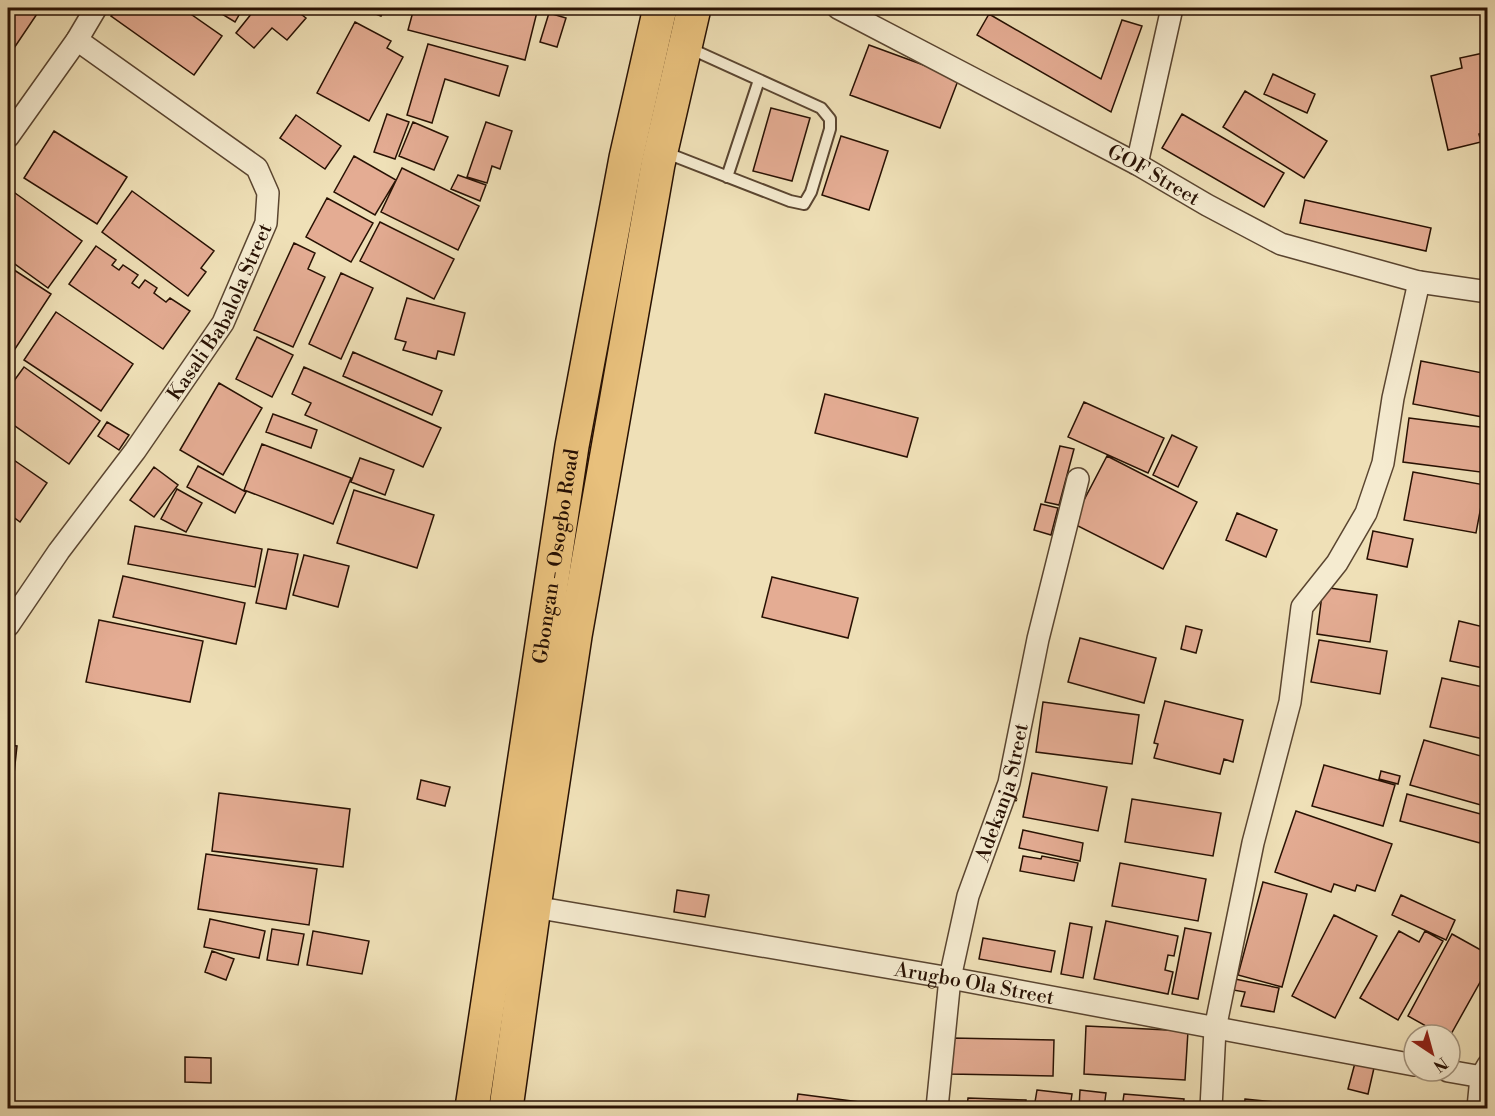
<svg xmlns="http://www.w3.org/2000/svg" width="1495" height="1116" font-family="'Libre Bodoni',serif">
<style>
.building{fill:#e4ac93;stroke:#281103;stroke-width:1.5}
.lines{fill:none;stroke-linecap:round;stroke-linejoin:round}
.lane-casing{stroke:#5a4530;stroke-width:14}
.street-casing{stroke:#5a4530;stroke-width:24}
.primary-casing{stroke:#281103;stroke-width:36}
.lane{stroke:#f5ebd0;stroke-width:10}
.street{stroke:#f5ebd0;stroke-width:21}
.primary{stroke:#e8c07c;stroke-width:33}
.labels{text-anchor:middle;stroke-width:5;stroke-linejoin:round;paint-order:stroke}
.street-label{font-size:20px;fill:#281103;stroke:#f5ebd0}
</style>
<rect width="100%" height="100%" fill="#efe0b7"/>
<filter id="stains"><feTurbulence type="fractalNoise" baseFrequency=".00333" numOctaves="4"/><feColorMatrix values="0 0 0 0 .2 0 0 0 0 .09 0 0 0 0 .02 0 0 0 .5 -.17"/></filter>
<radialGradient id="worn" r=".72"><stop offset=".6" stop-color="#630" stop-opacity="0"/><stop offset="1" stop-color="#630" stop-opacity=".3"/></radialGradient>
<path class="building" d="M8 8H34L39 11 8 57Z
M117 8H182L222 36 194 75 111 16Z
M212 8H243L235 22Z
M256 8H293L306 18 287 40 272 28 254 48 236 33Z
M360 8H385L381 16Z
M414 8H538L525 60 408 30Z
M1324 8H1374L1325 14Z
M549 13 566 18 557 47 540 42Z
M989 14 1101 79 1122 20 1142 26 1111 112 977 35Z
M355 22 391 41 387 48 403 57 369 121 317 93Z
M428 44 508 66 499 96 445 79 432 123 407 115Z
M869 45 959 78 940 128 850 95Z
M1488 52V132L1479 134 1481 142 1448 150 1431 76 1462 68 1460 58Z
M1273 74 1315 94 1307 113 1264 94Z
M1245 91 1327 141 1304 178 1223 127Z
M771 108 810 118 792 181 753 171Z
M387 114 409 122 395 159 374 152Z
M1182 114 1284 173 1264 207 1162 148Z
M296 115 341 146 325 169 280 138Z
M413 122 448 137 434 170 399 156Z
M486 122 512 131 500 169 492 166 487 183 467 177Z
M54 131 127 177 97 224 24 178Z
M841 136 888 151 869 210 822 195Z
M354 156 396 180 375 215 334 192Z
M402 168 479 206 458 250 381 212Z
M458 175 486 185 480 201 451 189Z
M8 188 82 241 48 288 8 259Z
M132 191 214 251 201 268 206 272 188 296 102 232Z
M327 198 373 223 351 262 306 237Z
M1305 200 1431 228 1426 251 1300 223Z
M380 222 454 259 434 299 360 261Z
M294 243 315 253 308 269 325 277 293 347 254 330Z
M96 246 116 260 112 265 119 270 123 265 138 275 132 283 139 288 145 280 157 288 154 293 166 302 170 298 190 311 163 349 69 284Z
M8 266 51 294 15 349 8 344Z
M341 273 373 288 341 359 309 344Z
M407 298 465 313 454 355 438 351 436 359 403 350 406 342 395 339Z
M56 312 133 364 101 411 24 360Z
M257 337 293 355 272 397 236 379Z
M353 352 442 391 432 415 343 376Z
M1421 361 1488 374V418L1413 404Z
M24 367 100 421 69 464 8 421V389Z
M304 367 441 428 423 467 305 415 311 403 292 394Z
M219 383 262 408 223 475 180 450Z
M825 394 918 418 907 457 815 433Z
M1084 402 1164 438 1148 473 1068 437Z
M273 414 317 430 311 448 266 432Z
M1409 418 1488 428V473L1403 462Z
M107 422 129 435 119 450 98 436Z
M1172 435 1197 447 1178 487 1153 475Z
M262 444 351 478 333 524 244 490Z
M1060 446 1074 449 1059 505 1045 502Z
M8 456 47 483 20 522 8 513Z
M1107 456 1197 502 1163 569 1072 523Z
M360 458 394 470 385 495 351 482Z
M198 466 246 492 235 513 187 487Z
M154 467 178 485 154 517 130 500Z
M1413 472 1485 485 1476 533 1404 520Z
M177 489 202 503 186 532 161 519Z
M354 490 434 515 417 568 337 543Z
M1041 504 1058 508 1051 535 1034 530Z
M1237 513 1277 530 1266 557 1226 540Z
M135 526 262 549 255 587 128 564Z
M1373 531 1413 539 1407 567 1367 559Z
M268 549 298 554 286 609 256 603Z
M304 555 349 566 338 607 293 595Z
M123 576 245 603 236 644 113 617Z
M772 577 858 598 848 638 762 617Z
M1323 587 1377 595 1370 642 1317 634Z
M99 620 203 641 190 702 86 682Z
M1459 621 1488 628V669L1450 661Z
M1186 626 1202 630 1196 653 1181 649Z
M1080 638 1156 658 1144 703 1068 682Z
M1319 640 1387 651 1380 694 1311 682Z
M1442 678 1488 688V740L1430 727Z
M1165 701 1243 720 1233 762 1224 759 1220 774 1154 758 1158 744 1154 743Z
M1043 702 1139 715 1132 764 1036 752Z
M1424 740 1488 758V807L1410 785Z
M8 745 17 746 13 783 8 782Z
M1324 765 1395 785 1383 826 1312 806Z
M1381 771 1400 776 1398 784 1379 779Z
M1032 773 1107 787 1098 831 1023 817Z
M421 780 450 787 445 806 417 799Z
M219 793 350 809 343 867 212 851Z
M1407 794 1488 816 1480 843 1400 821Z
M1132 799 1221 813 1213 856 1125 842Z
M1296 811 1392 844 1375 891 1357 885 1355 891 1334 884 1331 892 1275 872Z
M1023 830 1083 843 1080 861 1019 848Z
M206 854 317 869 309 925 198 909Z
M1023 856 1041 859 1042 856 1078 863 1074 881 1020 871Z
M1120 863 1206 879 1198 921 1112 906Z
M1263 882 1307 894 1282 987 1238 975Z
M677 890 709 895 705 917 674 912Z
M1401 895 1455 920 1446 940 1392 915Z
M1334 915 1377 936 1335 1018 1292 996Z
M210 919 265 931 259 958 204 947Z
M1106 921 1178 936 1174 956 1168 955 1165 970 1173 972 1168 994 1094 979Z
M1070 923 1092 927 1083 978 1061 974Z
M1185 928 1211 933 1198 999 1172 994Z
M272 929 304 934 298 965 267 960Z
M313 931 369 941 362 974 307 965Z
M1399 931 1419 942 1425 931 1443 941 1398 1020 1360 998Z
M1452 934 1488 954V968L1450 1036 1442 1035 1408 1016Z
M983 938 1055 951 1051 972 979 959Z
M212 951 234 959 226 980 205 972Z
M1235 979 1279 988 1274 1012 1241 1006 1245 992 1233 990Z
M1086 1026 1188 1031 1185 1080 1084 1074Z
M951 1038 1054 1040 1053 1076 949 1074Z
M185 1057 211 1058V1083L185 1082Z
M1355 1063 1374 1068 1368 1094 1348 1089Z
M1037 1090 1072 1094 1070 1108H1034Z
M1080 1090 1106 1093 1104 1108H1079Z
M798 1094 890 1106V1108H796Z
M1124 1094 1184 1099 1183 1108H1122Z
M968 1098 1026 1100V1108H967Z
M1245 1099 1337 1108H1244Z"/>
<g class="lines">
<defs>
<path id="lane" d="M664 152 790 201 804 204 811 192 830 129V119L821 108 689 48
M727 177 759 80"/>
<g id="street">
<path id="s1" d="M838 8 1137 164 1207 205 1281 244 1419 282 1488 292"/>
<path d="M8 137 77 40 96 8"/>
<path d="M1137 164 1172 8"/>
<path id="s2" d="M8 626 59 551 135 451 223 323 266 223 268 193 257 168 77 40"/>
<path id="s3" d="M534 907 950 978 1414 1065"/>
<path d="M1448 1071 1488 1078"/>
<path id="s4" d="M937 1108 950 978 968 896 1009 783 1038 639 1078 479"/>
<path d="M1211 1108 1215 1029 1253 843 1290 702 1302 607 1337 563 1366 513 1383 463 1393 398 1419 282"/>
<path d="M1478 1108 1481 1077 1488 1065"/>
</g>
<g id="primary">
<path id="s5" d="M472 1108 572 446 626 158 660 8"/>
<path d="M506 1108 534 907 575 636 658 164 694 8"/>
</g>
</defs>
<use href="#lane" class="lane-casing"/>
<use href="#street" class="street-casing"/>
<use href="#primary" class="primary-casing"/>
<use href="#lane" class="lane"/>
<use href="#street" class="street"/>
<use href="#primary" class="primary"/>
</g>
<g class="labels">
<g class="street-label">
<text dy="7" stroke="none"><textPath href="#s1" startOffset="357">GOF Street</textPath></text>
<text dy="7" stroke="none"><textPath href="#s2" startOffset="380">Kasali Babalola Street</textPath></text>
<text dy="7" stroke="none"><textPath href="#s5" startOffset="558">Gbongan - Osogbo Road</textPath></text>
<text dy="7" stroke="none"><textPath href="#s4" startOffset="324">Adekanja Street</textPath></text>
<text dy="7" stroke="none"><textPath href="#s3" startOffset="447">Arugbo Ola Street</textPath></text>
</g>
</g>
<rect width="1495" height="1116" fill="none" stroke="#efe0b7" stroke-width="30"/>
<rect x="9" y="9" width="1477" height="1098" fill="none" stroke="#281103" stroke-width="3"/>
<rect x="15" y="15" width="1465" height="1086" fill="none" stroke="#281103" stroke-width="1.5"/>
<g transform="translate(1432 1053) rotate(144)"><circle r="28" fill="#f5ebd0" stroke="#a3947e" stroke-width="1.5"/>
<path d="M0-4.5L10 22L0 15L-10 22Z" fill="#8f2418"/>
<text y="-9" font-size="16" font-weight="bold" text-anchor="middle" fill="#281103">N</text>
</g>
<rect width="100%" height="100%" filter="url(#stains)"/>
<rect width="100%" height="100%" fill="url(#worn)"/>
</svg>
